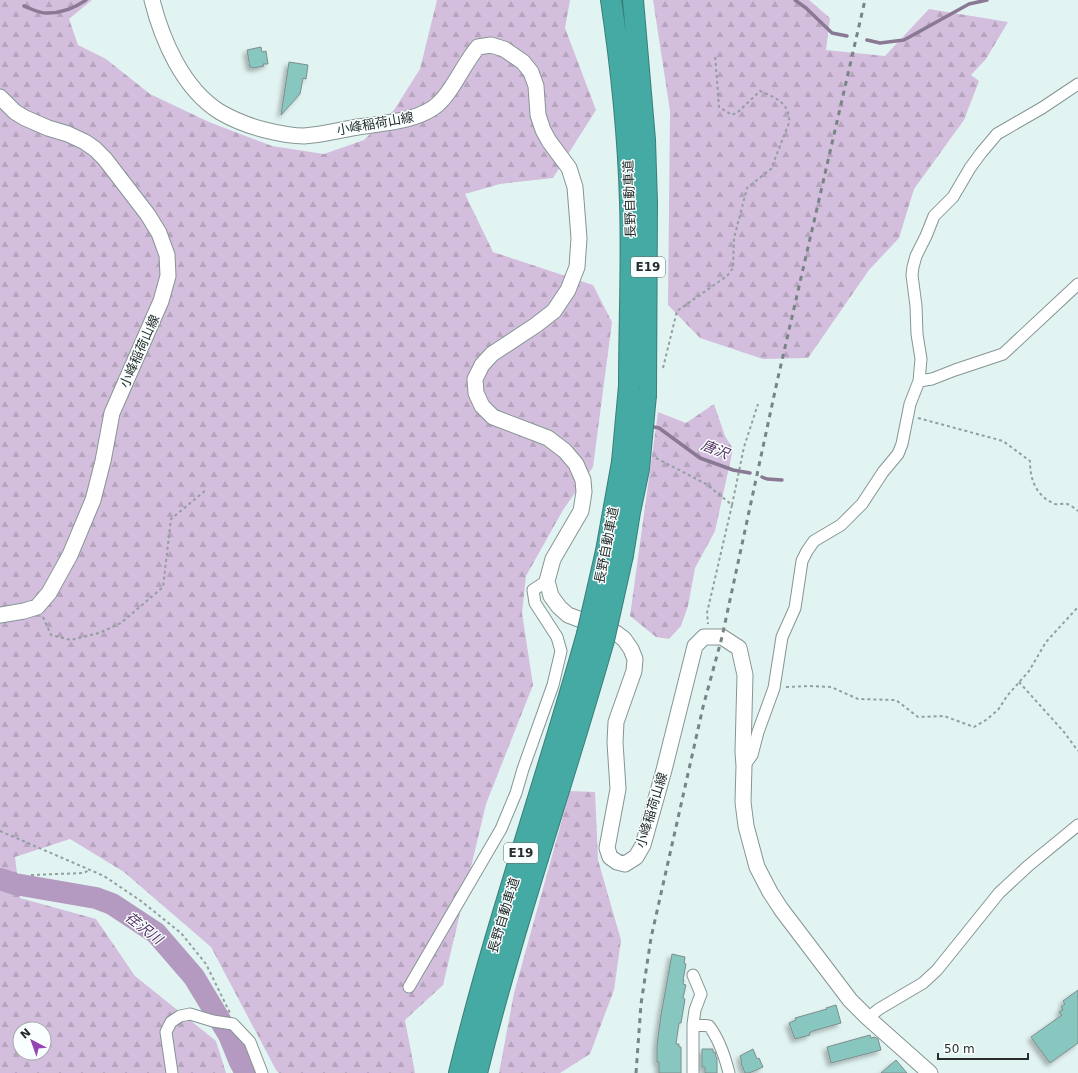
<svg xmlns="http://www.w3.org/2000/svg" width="1078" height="1073" font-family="'DejaVu Sans','Noto Sans JP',sans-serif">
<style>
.forest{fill:url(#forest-firs);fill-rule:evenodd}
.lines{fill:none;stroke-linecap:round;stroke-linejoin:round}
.stream{stroke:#897994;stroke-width:3.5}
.river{stroke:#b499c0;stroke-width:22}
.building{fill:#88c6c0;stroke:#7e8e8c;filter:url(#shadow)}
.street-casing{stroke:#859594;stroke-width:13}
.secondary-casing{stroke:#859594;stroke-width:17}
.highway-casing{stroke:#3a7e79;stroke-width:22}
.path{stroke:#929f9e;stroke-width:2;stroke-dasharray:3 3;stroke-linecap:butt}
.street{stroke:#fff;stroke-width:11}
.secondary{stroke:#fff;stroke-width:15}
.highway{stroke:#44aaa3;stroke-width:20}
.rail{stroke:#798584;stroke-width:3;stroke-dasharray:5 5;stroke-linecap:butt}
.highway-bridge-casing{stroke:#3a7e79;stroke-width:22;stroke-linecap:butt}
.highway-bridge{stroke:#44aaa3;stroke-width:20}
.labels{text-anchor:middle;stroke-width:3;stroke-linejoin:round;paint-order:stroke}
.shield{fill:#f8fffe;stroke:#656c6b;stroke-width:1}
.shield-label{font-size:12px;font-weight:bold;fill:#262d2c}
.street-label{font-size:13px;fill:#262d2c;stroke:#f8fffe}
.water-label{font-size:14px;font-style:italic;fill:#502c5f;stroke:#f8fffe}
</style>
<defs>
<pattern id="forest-firs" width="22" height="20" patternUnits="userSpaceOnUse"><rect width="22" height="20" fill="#d4bedd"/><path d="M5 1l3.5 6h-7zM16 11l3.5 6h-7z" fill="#b6a4be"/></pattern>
<filter id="shadow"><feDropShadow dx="-3.5" dy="3.5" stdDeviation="2" flood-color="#0004"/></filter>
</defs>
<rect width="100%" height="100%" fill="#e2f4f2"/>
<path class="forest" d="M0 0H92L69 19 78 45 106 59 150 94 209 122 272 146 324 154 364 140 394 110 420 69 437 0H570L565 28 596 110 553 178 500 184 465 194 493 252 593 285 612 322 593 467 563 510 526 576 522 613 533 685 486 804 443 985 405 1020 415 1073H279L276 1070 211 947 124 872 70 839 15 857 20 898 96 919 135 976 216 1041 226 1073H0ZM20 1029H44V1053H20Z
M653 0H809L830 18 826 50 885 56 929 9 1008 22 986 59 971 75 979 81 964 120 914 189 899 238 869 270 808 358 763 359 700 338 668 305 670 111Z
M714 404 725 436 733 449 715 531 695 568 688 606 681 626 669 639 656 637 630 616 658 412 686 423Z
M570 791 595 792 598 860 621 940 614 990 590 1054 560 1073H499L514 993Z"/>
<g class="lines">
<path class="stream" d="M795 0 806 8 832 33 847 36
M24 6C32 9 40 14 48 13 62 13 76 7 86 0
M867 40 880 43 904 40 969 4 987 0
M654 427 659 428 700 458 733 470 750 473
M762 477 767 479 782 480"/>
<path class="river" d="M0 879 15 884 96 898 112 904 156 933 194 977 229 1035 240 1062 246 1073"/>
</g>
<path class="building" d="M261 47 262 52 266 51 268 64H263L264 66 253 68 252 67H250L247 50Z
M289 62 308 65 306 79 303 78 300 94 281 115Z
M672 954 685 957 684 963 686 964 683 980H684L683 984 686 985 683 998 685 999 681 1023H679L676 1044H679V1047H681V1073H659V1062H657V1045L661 1015Z
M1078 990V1043L1050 1063 1031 1037 1062 1015 1059 1012 1063 1010 1061 1007 1065 1004 1063 1001Z
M836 1005 841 1023 813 1031 809 1033 810 1035 795 1039 789 1023 796 1020 795 1018 827 1009 826 1008Z
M870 1035 871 1038 875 1037 876 1038 878 1039 881 1050 831 1063 827 1047Z
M702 1049H713V1052H715L716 1057 717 1058V1073H705V1067H702Z
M753 1049 757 1059 759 1058 763 1067 749 1073H745L741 1063 742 1062 740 1056Z
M896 1060 907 1073H881Z"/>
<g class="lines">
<defs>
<path id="street" d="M919 381 932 379 955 370 1003 354 1078 284
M744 766 752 755 758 732 774 688 782 637 795 608 802 561 807 551 814 541 841 525 862 504 883 472 898 454 902 444 910 404 919 381 921 359 917 334 916 306 912 275 913 267 916 256 926 236 934 216 953 197 970 168 981 153 997 134 1042 108 1078 84
M693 975 701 994 695 1010 693 1024 709 1026C719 1039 725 1057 729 1073
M409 987 501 829 516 793 523 769 553 685 561 651 557 637 535 603 533 590 547 581
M868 1018 879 1009 923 983 937 970 999 893 1028 866 1078 825
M172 1073 166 1032 171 1022 180 1016 190 1014 213 1021 233 1024 250 1042 262 1073
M693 1073V1024"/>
<path id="secondary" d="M152 0C162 40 183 89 220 112 234 120 249 126 265 130 277 133 291 136 304 136 322 135 340 130 358 127 383 123 412 122 433 108 451 96 463 64 478 47L491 45 504 49 523 62 531 72 536 86 538 115 543 130 549 141 569 168 575 187 579 238 577 267 568 290 554 311 536 325 492 354 482 365 475 379 476 393 482 406 493 417 548 438 565 451 576 464 583 480 584 492 581 511 553 559 547 581 551 596 559 607 568 615 616 633 624 639 631 649 635 659 634 671 616 722 615 742 618 789 607 848 610 857 617 862 625 864 636 857 643 845 664 770 695 646 704 637H722L739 648 745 675 743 752 744 766 743 802 746 826 757 867 770 892 781 909 850 1000 868 1018 930 1073
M0 97 15 112 25 118 48 128 68 134 85 142 95 149 105 159 148 215 159 233 167 255 168 276 161 301 112 413 103 461 93 500 70 555 49 593 37 607 24 611 0 615"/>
<path id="highway" d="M611 0C621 67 628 134 630 202 632 263 629 325 629 386
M633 0 645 140 647 203 646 395
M606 551 622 462
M623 555 630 512 639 469
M459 1073C495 925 546 781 587 634
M477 1073C513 927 563 785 604 640"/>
</defs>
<use href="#street" class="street-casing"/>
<use href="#secondary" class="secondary-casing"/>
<use href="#highway" class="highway-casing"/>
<path class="path" d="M663 368 677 311 727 276 733 268 734 238 747 188 771 169 789 123C791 104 775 97 760 91L738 112 732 115 719 107 715 54
M918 418 1003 441 1030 461C1030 480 1036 496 1055 504 1059 505 1063 503 1067 504 1071 505 1075 509 1078 511
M656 458 706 484 732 505 707 613 708 624
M732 505 744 447 758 404
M43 617 51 635 71 640 99 633 121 623 163 587 171 519 206 490
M1019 682 1064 732 1078 751
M786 687 810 686 831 687 858 699 896 700 918 717 944 716 974 727 986 720 998 710 1007 696 1029 671 1046 642 1078 607
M0 831 104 876 141 901 181 933 206 964 230 1013
M31 875 84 873 89 870"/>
<use href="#street" class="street"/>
<use href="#secondary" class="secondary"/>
<use href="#highway" class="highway"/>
<path class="rail" d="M636 1073 641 1004 651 938 703 707 722 637 777 382 865 0"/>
<defs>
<path id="highway-bridge" d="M622 462 629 386
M639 469 646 395
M587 634 606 551
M604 640 623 555"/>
</defs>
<use href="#highway-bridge" class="highway-bridge-casing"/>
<use href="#highway-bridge" class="highway-bridge"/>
</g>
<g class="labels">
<g class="shield">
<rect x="631" y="257" width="34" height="20" rx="3"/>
<rect x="504" y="843" width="34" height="20" rx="3"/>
</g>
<g class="shield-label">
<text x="648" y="271">E19</text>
<text x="521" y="857">E19</text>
</g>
<g class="street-label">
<text transform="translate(375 123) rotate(-10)" y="5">小峰稲荷山線</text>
<text transform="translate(629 199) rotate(-92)" y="5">長野自動車道</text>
<text transform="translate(139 351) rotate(-66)" y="5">小峰稲荷山線</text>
<text transform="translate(606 545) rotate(-79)" y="5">長野自動車道</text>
<text transform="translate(651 810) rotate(-73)" y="5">小峰稲荷山線</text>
<text transform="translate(503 915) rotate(-73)" y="5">長野自動車道</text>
</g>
<g class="water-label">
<text transform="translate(715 449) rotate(22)" y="5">唐沢</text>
<text transform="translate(144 928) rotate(38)" y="5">荏沢川</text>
</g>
</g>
<g transform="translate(32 1041) rotate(319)"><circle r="19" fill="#f8fffe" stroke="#a4abaa"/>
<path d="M0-3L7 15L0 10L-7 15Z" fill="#9645b5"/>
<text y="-6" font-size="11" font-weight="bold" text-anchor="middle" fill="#262d2c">N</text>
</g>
<path d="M938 1053v6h90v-6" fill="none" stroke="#262d2c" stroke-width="2"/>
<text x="944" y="1053" font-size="12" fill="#262d2c" stroke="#f8fffe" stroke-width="3" paint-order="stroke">50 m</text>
</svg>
